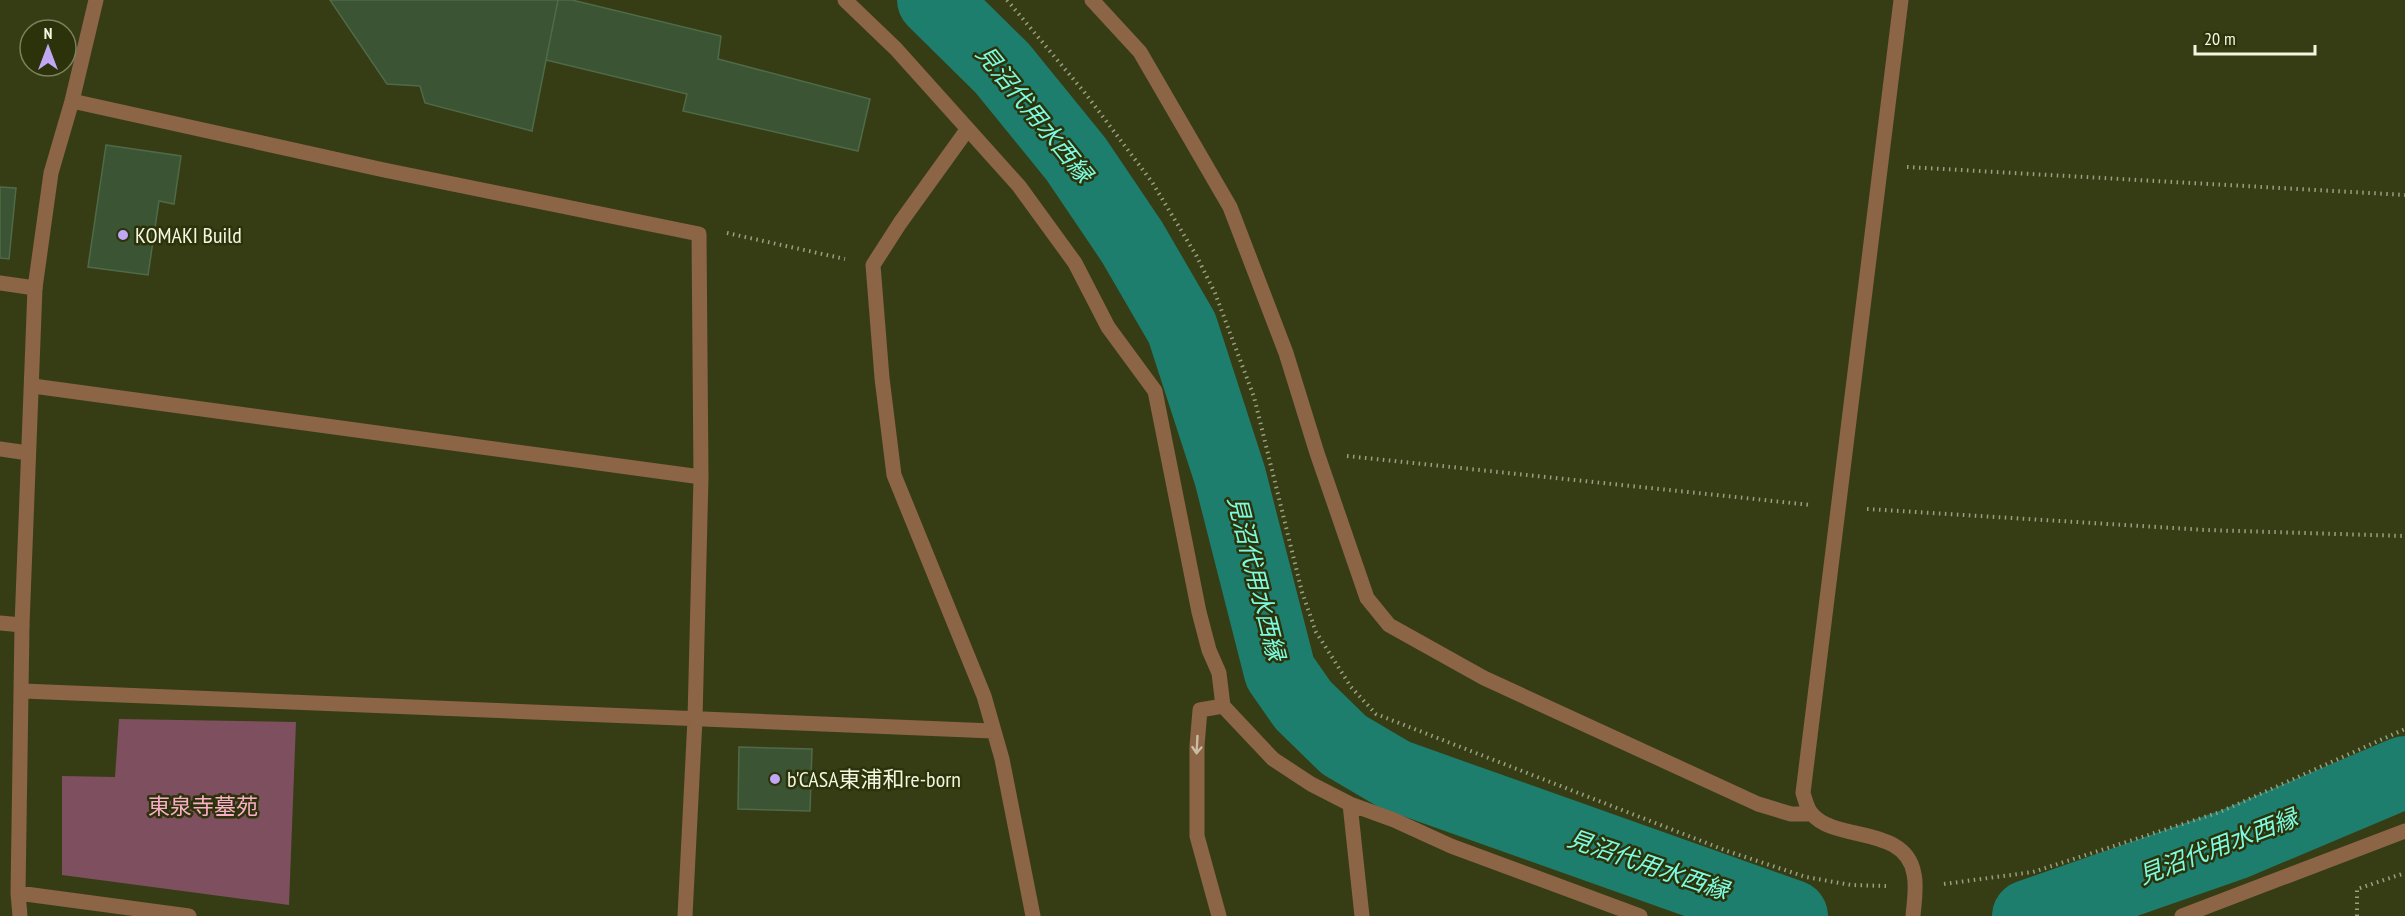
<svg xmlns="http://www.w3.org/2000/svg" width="2405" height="916" font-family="'PT Sans Narrow','Noto Sans JP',sans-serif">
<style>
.green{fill:#7e4f5f}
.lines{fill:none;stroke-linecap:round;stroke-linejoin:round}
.river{stroke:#1e7e6d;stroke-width:72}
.building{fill:#3b5433;stroke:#506a48;stroke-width:1.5}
.path{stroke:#9aa082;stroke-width:4;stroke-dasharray:1.5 4.5;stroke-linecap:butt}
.lane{stroke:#8c6446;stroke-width:15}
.street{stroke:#8c6446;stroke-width:15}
.oneway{stroke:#c9bca3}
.poi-dot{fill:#c0a8f4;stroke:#2c3209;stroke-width:2}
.labels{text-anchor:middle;stroke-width:5;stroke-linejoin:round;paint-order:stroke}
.poi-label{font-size:22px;fill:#f2f7e1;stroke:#2c3209;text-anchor:start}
.park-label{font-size:22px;fill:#fbaec7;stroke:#2c3209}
.water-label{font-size:24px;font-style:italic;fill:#7dfbe1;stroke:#2c3209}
</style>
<rect width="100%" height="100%" fill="#363d15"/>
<path class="green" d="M119 719 296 722 289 905 62 875V776L115 777Z"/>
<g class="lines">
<path class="river" d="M933 0 1002 68 1076 159 1132 242 1182 328 1230 476 1280 672 1303 705 1344 745 1395 775 1792 916
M2028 916 2234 844 2405 772"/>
</g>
<path class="building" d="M330 0H558L532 131 425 103 420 86 387 84Z
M558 0H572L721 36 718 59 870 99 858 151 683 111 687 94 546 60Z
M106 145 181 156 174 204 159 201 148 275 88 267Z
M0 187 16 188 9 259 0 258Z
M739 747 812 749 810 811 738 809Z"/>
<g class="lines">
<path class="path" d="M1007 0 1085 93 1152 182 1196 255 1215 293 1254 397 1302 592 1316 632 1351 687 1376 714 1727 851 1806 877 1851 885 1886 886
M1907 167 2405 195
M727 233 845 259
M1347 456 1811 505
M1867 509 2205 530 2405 536
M1944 884 2033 872 2220 812 2405 729
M2357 916V889L2405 873"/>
<path class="lane" d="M0 283 35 288
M0 449 28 453
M0 623 22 625
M1219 916 1197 836V746L1200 710 1223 706"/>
<path class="street" d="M845 0 896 49 1019 186 1075 263 1108 327 1155 391 1199 612 1209 650 1219 673 1223 706 1273 759 1311 784 1350 804 1394 820 1451 846 1640 916
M1092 0 1140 52 1230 207 1286 353 1317 453 1367 598 1389 625 1484 678 1758 804 1791 814H1811
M1901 0 1803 793C1805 799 1807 809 1812 814 1835 842 1906 825 1914 874 1917 887 1914 903 1913 916
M72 101 384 170 699 234 701 477 695 719 685 916
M967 130 900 223 873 265 882 378 894 475 984 696 1002 759 1033 916
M33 386 701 477
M23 691 993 731
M1350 804 1362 916
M18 893 189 916
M20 916 18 893 22 625 35 288 51 173 72 101 96 0
M2182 916 2405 831"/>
</g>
<defs><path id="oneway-shaft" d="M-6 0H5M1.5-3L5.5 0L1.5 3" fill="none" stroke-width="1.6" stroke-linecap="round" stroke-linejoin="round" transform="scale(1.5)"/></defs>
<use class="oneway" href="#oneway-shaft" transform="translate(1197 745) rotate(93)"/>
<g class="poi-dot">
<circle cx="123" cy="235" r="6"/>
<circle cx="775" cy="779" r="6"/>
</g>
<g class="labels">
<g class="poi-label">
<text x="135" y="243">KOMAKI Build</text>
<text x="787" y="787">b'CASA東浦和re-born</text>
</g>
<g class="park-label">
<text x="203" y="814">東泉寺墓苑</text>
</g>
<g class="water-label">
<text transform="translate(1034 114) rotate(51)" y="8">見沼代用水西縁</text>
<text transform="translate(1256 578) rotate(76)" y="8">見沼代用水西縁</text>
<text transform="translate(2218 847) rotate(-21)" y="8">見沼代用水西縁</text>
<text transform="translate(1648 865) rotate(19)" y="8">見沼代用水西縁</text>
</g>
</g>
<g transform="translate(48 48)"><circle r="28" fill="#2c3209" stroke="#7b815f" stroke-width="1.5"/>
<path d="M0-4.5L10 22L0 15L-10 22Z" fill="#c0a8f4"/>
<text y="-9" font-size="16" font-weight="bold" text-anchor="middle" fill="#f2f7e1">N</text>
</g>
<path d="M2195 45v9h120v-9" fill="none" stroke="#f2f7e1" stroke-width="3"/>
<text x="2204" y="45" font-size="18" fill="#f2f7e1" stroke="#2c3209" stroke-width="4.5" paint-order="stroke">20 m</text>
</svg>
